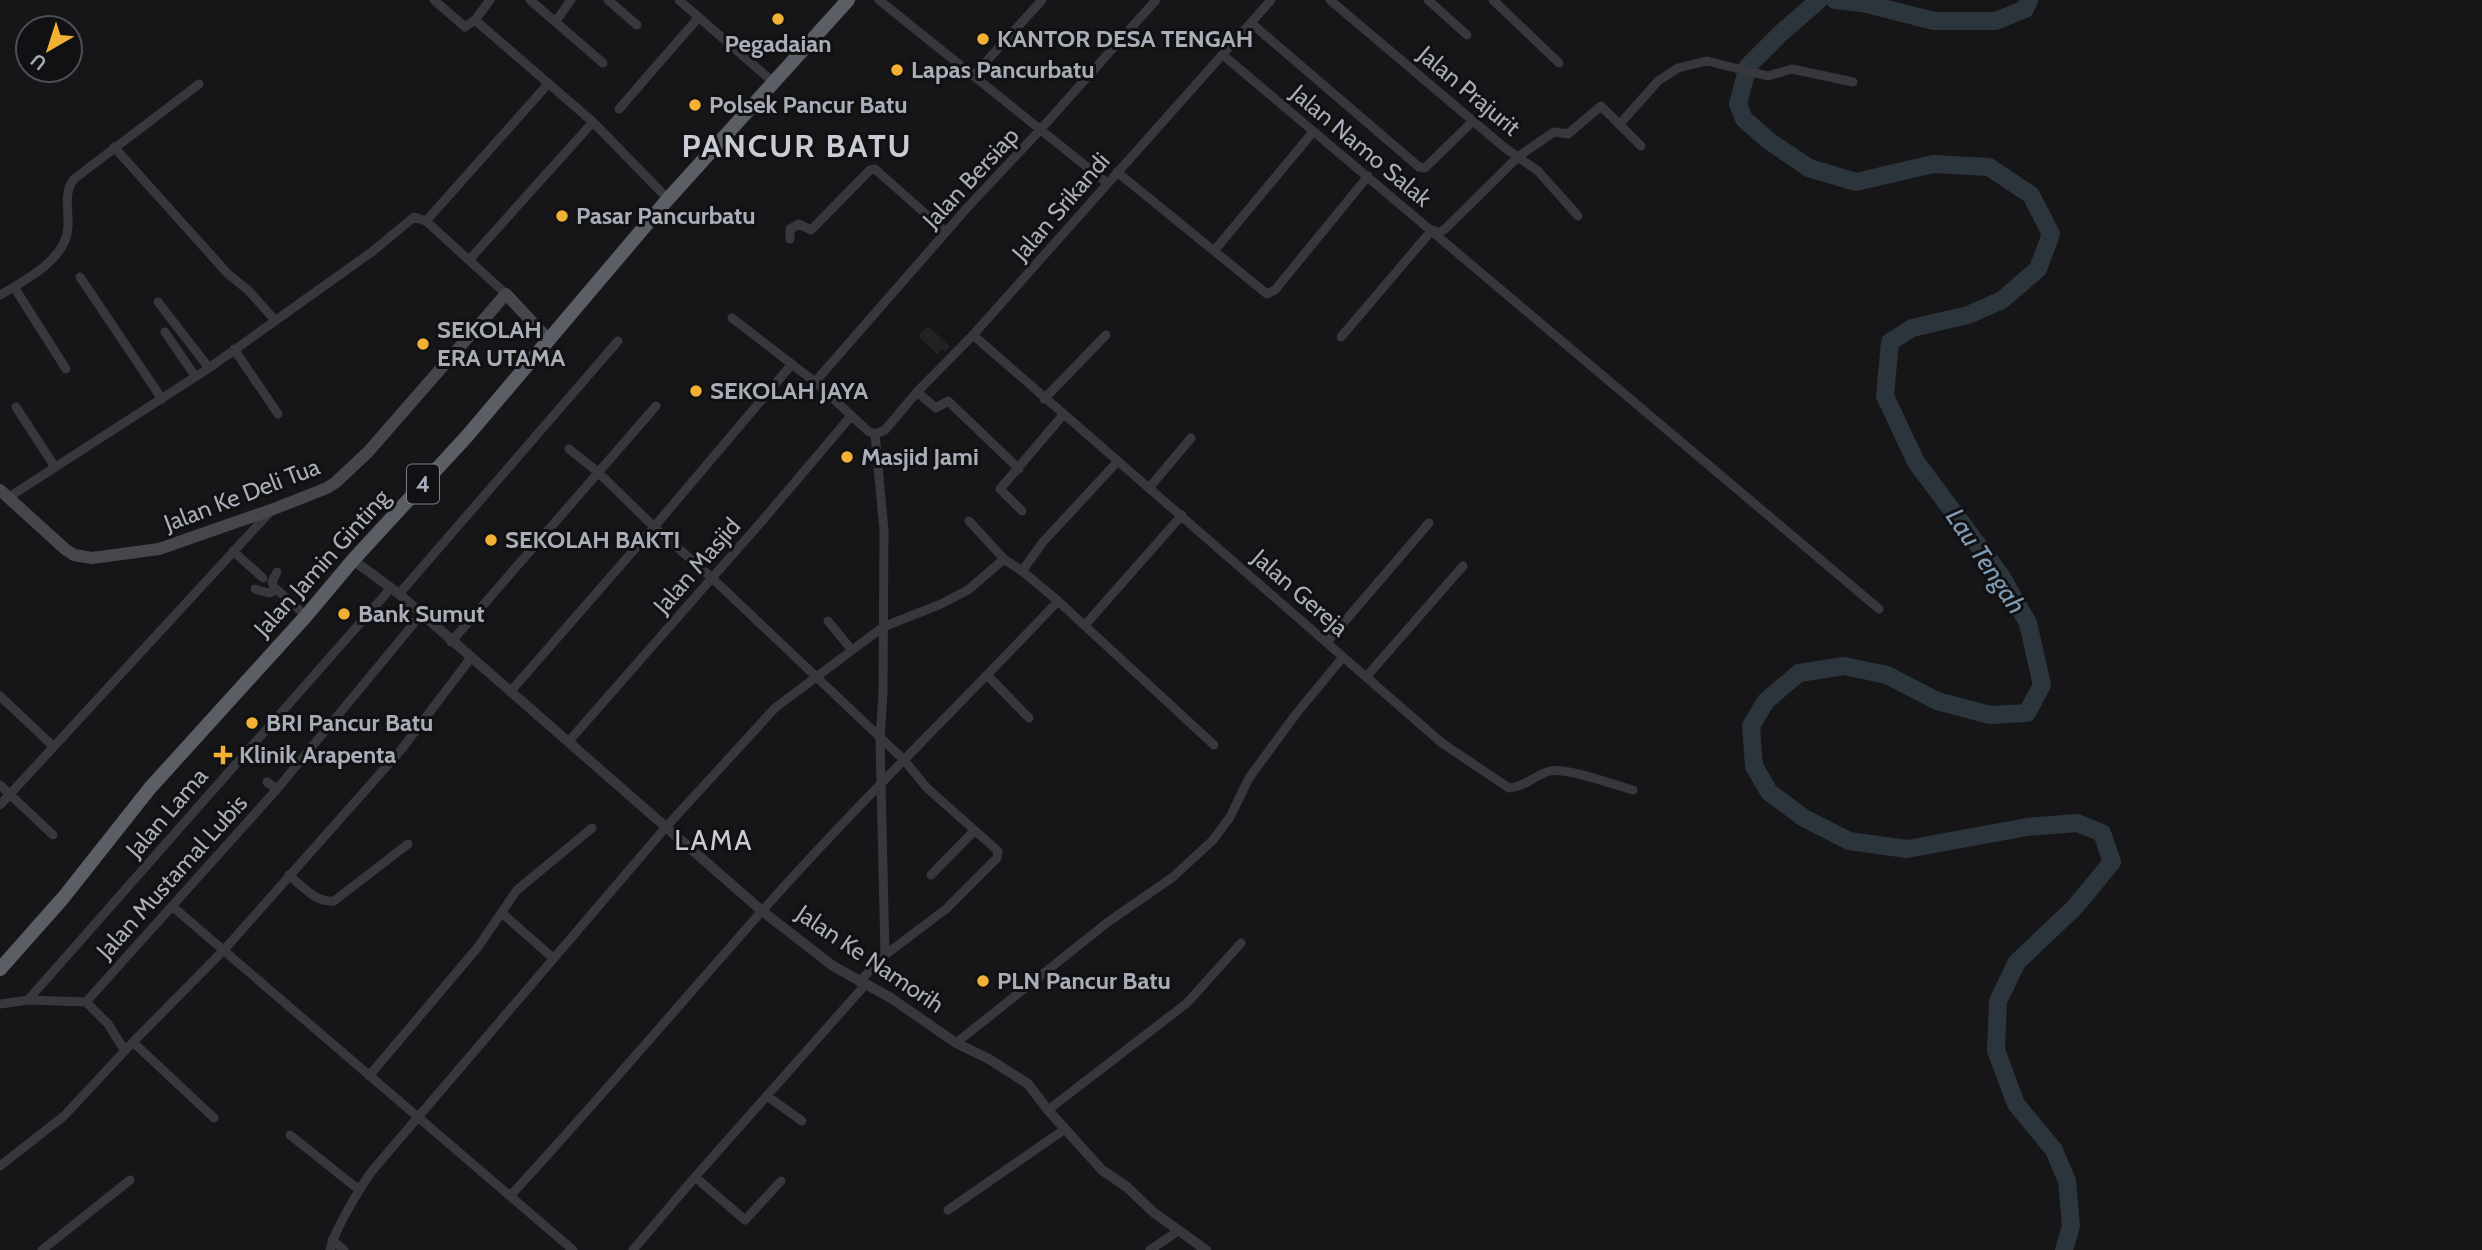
<svg xmlns="http://www.w3.org/2000/svg" width="2482" height="1250" font-family="Cabin,sans-serif">
<style>
.built{fill:#222225}
.lines{fill:none;stroke-linecap:round;stroke-linejoin:round}
.river{stroke:#2c353c;stroke-width:18}
.minor{stroke:#37383d;stroke-width:9}
.tertiary{stroke:#37383d;stroke-width:10}
.secondary{stroke:#45474d;stroke-width:12}
.trunk{stroke:#5b5e65;stroke-width:14}
.poi-dot{fill:#f2b134;stroke:#111113;stroke-width:2.5}
.labels{text-anchor:middle;stroke-width:6;stroke-linejoin:round;paint-order:stroke}
.shield{fill:#111113;stroke:#7b7e86;stroke-width:2}
.shield-label{font-size:23px;font-weight:bold;fill:#a8adb8}
.poi-label{font-size:24px;font-weight:bold;fill:#a8adb8;stroke:#111113;text-anchor:start}
.street-label{font-size:24px;fill:#a8adb8;stroke:#111113}
.water-label{font-size:26px;font-style:italic;fill:#7f9bb3;stroke:#111113}
.quarter-label{font-size:28px;letter-spacing:2px;fill:#c9ccd4;stroke:#111113}
.district-label{font-size:32px;font-weight:bold;letter-spacing:2px;fill:#c9ccd4;stroke:#111113}
</style>
<rect width="100%" height="100%" fill="#161618"/>
<path class="built" d="M928 326 950 346 945 352 942 349 937 354 918 336Z"/>
<g class="lines">
<path class="river" d="M1819 0 1780 34 1748 66 1738 104 1744 119 1769 141 1809 168 1856 182 1933 164 1989 167 2031 195 2051 234 2038 269 2002 300 1968 315 1912 328 1890 342 1885 396 1916 462 2001 576 2028 623 2042 685 2027 713 1990 715 1937 701 1887 675 1844 666 1799 673 1766 701 1751 726 1754 766 1769 792 1804 818 1849 841 1907 849 2027 827 2077 823 2102 833 2112 862 2075 907 2017 962 1998 1001 1996 1050 2016 1104 2054 1150 2067 1181 2071 1226 2064 1250
M1835 0 1863 3 1934 21H1996L2025 9 2029 0"/>
<path class="minor" d="M434 0 465 27 475 20 490 0
M530 0 603 63
M608 0 637 25
M679 0 773 82
M879 0 1107 183
M1330 0 1505 148 1538 171 1578 216
M1428 0 1467 35
M1493 0 1559 63
M475 20 593 122 668 199
M556 21 571 0
M1251 23 1419 167 1425 168 1473 121
M1223 55 1879 609
M974 75 1042 0
M619 109 698 18
M1619 125 1658 81 1678 68 1707 61 1768 76 1792 69 1853 82
M114 147 228 274 248 290 274 319
M1117 172 1267 294 1275 290 1368 176
M426 221 548 84
M1433 230 1439 233 1445 229 1519 156 1554 132 1568 134 1601 106 1641 146
M790 239V229L799 224 811 230 870 170 875 169 946 232
M1214 251 1313 132
M469 260 593 122
M80 277 162 399
M14 287 66 369
M0 295C24 281 67 259 68 227 69 210 63 193 74 179L199 84
M158 302 209 368
M732 318 815 382 868 431 875 434 884 531 883 693 880 739 885 955
M165 332 195 376
M973 335 1442 743 1509 788C1525 787 1535 775 1550 771 1566 767 1615 785 1633 790
M1341 337 1432 230
M234 349 278 414
M815 382 966 209 1041 129 1156 0
M917 392 936 408 948 401 1019 469
M1044 399 1106 335
M16 407 55 467
M875 434 885 430 917 392 973 335 1271 0
M569 449 598 472 654 527 712 578 904 760 927 788 998 851 997 858 946 909 885 955 859 982
M1149 488 1191 438
M9 497 209 368 373 251 414 217 426 221 506 294
M1022 511 1000 489 1063 415
M969 521 1004 559 1022 571 1058 601 1214 745
M233 551 263 578
M1022 571 1043 542 1118 461
M277 572 272 582 274 587 306 616
M255 589 269 593 276 590
M399 594 618 341
M828 621 851 649
M1085 625 1182 515
M451 642 656 406
M1327 642 1429 523
M988 676 1029 718
M1366 677 1463 566
M510 692 654 527 792 364
M0 696 53 746
M569 741 762 521 851 416
M267 782 277 789
M0 785 53 835
M0 805 269 513
M289 875C302 886 316 903 334 901L408 844
M931 875 974 831
M173 907 573 1250
M503 914 553 958
M28 1000 391 588
M86 1002 277 789 420 616
M0 1004 28 1000 86 1002 108 1024 125 1051
M956 1043 1108 922 1173 877 1213 840 1230 817 1249 778 1296 714 1343 657
M369 1076 478 947 517 890 592 828
M767 1096 802 1121
M1048 1110 1187 1003 1241 943
M214 1118 133 1042 223 951 401 750 470 659
M290 1135 358 1189
M0 1166 64 1116 133 1042
M695 1177 745 1220 781 1181
M510 1196C596 1103 678 1006 762 911 857 804 960 705 1058 601
M948 1210 1065 1129
M332 1240 344 1250
M42 1250 130 1180
M330 1250C335 1229 359 1189 372 1171L666 827 775 708 883 627 941 604 968 590 1004 559
M633 1250 695 1177 865 985
M1150 1250 1178 1231"/>
<path class="tertiary" d="M353 560 399 594 762 911 833 966 891 998 956 1043 989 1059 1028 1084 1048 1110 1102 1170 1127 1187 1153 1212 1206 1250"/>
<path class="secondary" d="M0 490 65 549 74 555 92 558 159 549 271 510 327 488 336 482 368 452 506 294 549 340"/>
<path class="trunk" d="M0 969 63 898 150 788 306 616 353 560 468 435 668 199 848 0"/>
</g>
<g class="poi-dot">
<circle cx="778" cy="19" r="7"/>
<circle cx="983" cy="39" r="7"/>
<circle cx="897" cy="70" r="7"/>
<circle cx="695" cy="105" r="7"/>
<circle cx="562" cy="216" r="7"/>
<circle cx="423" cy="344" r="7"/>
<circle cx="696" cy="391" r="7"/>
<circle cx="847" cy="457" r="7"/>
<circle cx="491" cy="540" r="7"/>
<circle cx="344" cy="614" r="7"/>
<circle cx="252" cy="723" r="7"/>
<path d="M219.5 744.5h7v7h7v7h-7v7h-7v-7h-7v-7h7z"/>
<circle cx="983" cy="981" r="7"/>
</g>
<g class="labels">
<rect class="shield" x="407" y="464.5" width="32" height="39" rx="5"/>
<g class="shield-label">
<text x="423" y="492">4</text>
</g>
<g class="poi-label">
<text x="997" y="47">KANTOR DESA TENGAH</text>
<text x="778" y="52" text-anchor="middle">Pegadaian</text>
<text x="911" y="78">Lapas Pancurbatu</text>
<text x="709" y="113">Polsek Pancur Batu</text>
<text x="576" y="224">Pasar Pancurbatu</text>
<text x="437" y="338">SEKOLAH<tspan x="437" dy="28">ERA UTAMA</tspan></text>
<text x="710" y="399">SEKOLAH JAYA</text>
<text x="861" y="465">Masjid Jami</text>
<text x="505" y="548">SEKOLAH BAKTI</text>
<text x="358" y="622">Bank Sumut</text>
<text x="266" y="731">BRI Pancur Batu</text>
<text x="239" y="763">Klinik Arapenta</text>
<text x="997" y="989">PLN Pancur Batu</text>
</g>
<g class="street-label">
<text transform="translate(1469 91) rotate(40)" y="8">Jalan Prajurit</text>
<text transform="translate(1361 146) rotate(40)" y="8">Jalan Namo Salak</text>
<text transform="translate(971 178) rotate(-47)" y="8">Jalan Bersiap</text>
<text transform="translate(1061 207) rotate(-49)" y="8">Jalan Srikandi</text>
<text transform="translate(242 495) rotate(-21)" y="8">Jalan Ke Deli Tua</text>
<text transform="translate(322 563) rotate(-48)" y="8">Jalan Jamin Ginting</text>
<text transform="translate(697 566) rotate(-49)" y="8">Jalan Masjid</text>
<text transform="translate(1300 593) rotate(41)" y="8">Jalan Gereja</text>
<text transform="translate(167 813) rotate(-49)" y="8">Jalan Lama</text>
<text transform="translate(172 877) rotate(-48)" y="8">Jalan Mustamal Lubis</text>
<text transform="translate(870 959) rotate(34)" y="8">Jalan Ke Namorih</text>
</g>
<g class="water-label">
<text transform="translate(1986 561) rotate(56)" y="9">Lau Tengah</text>
</g>
<g class="quarter-label">
<text x="714" y="850">LAMA</text>
</g>
<g class="district-label">
<text x="797" y="157">PANCUR BATU</text>
</g>
</g>
<g transform="translate(49 49) rotate(219)"><circle r="33" fill="#111113" stroke="#4d4f55" stroke-width="2"/>
<path d="M0-5L12 26L0 18L-12 26Z" fill="#f2b134"/>
<text y="-10" font-size="19" font-weight="bold" text-anchor="middle" fill="#a8adb8">U</text>
</g>
</svg>
